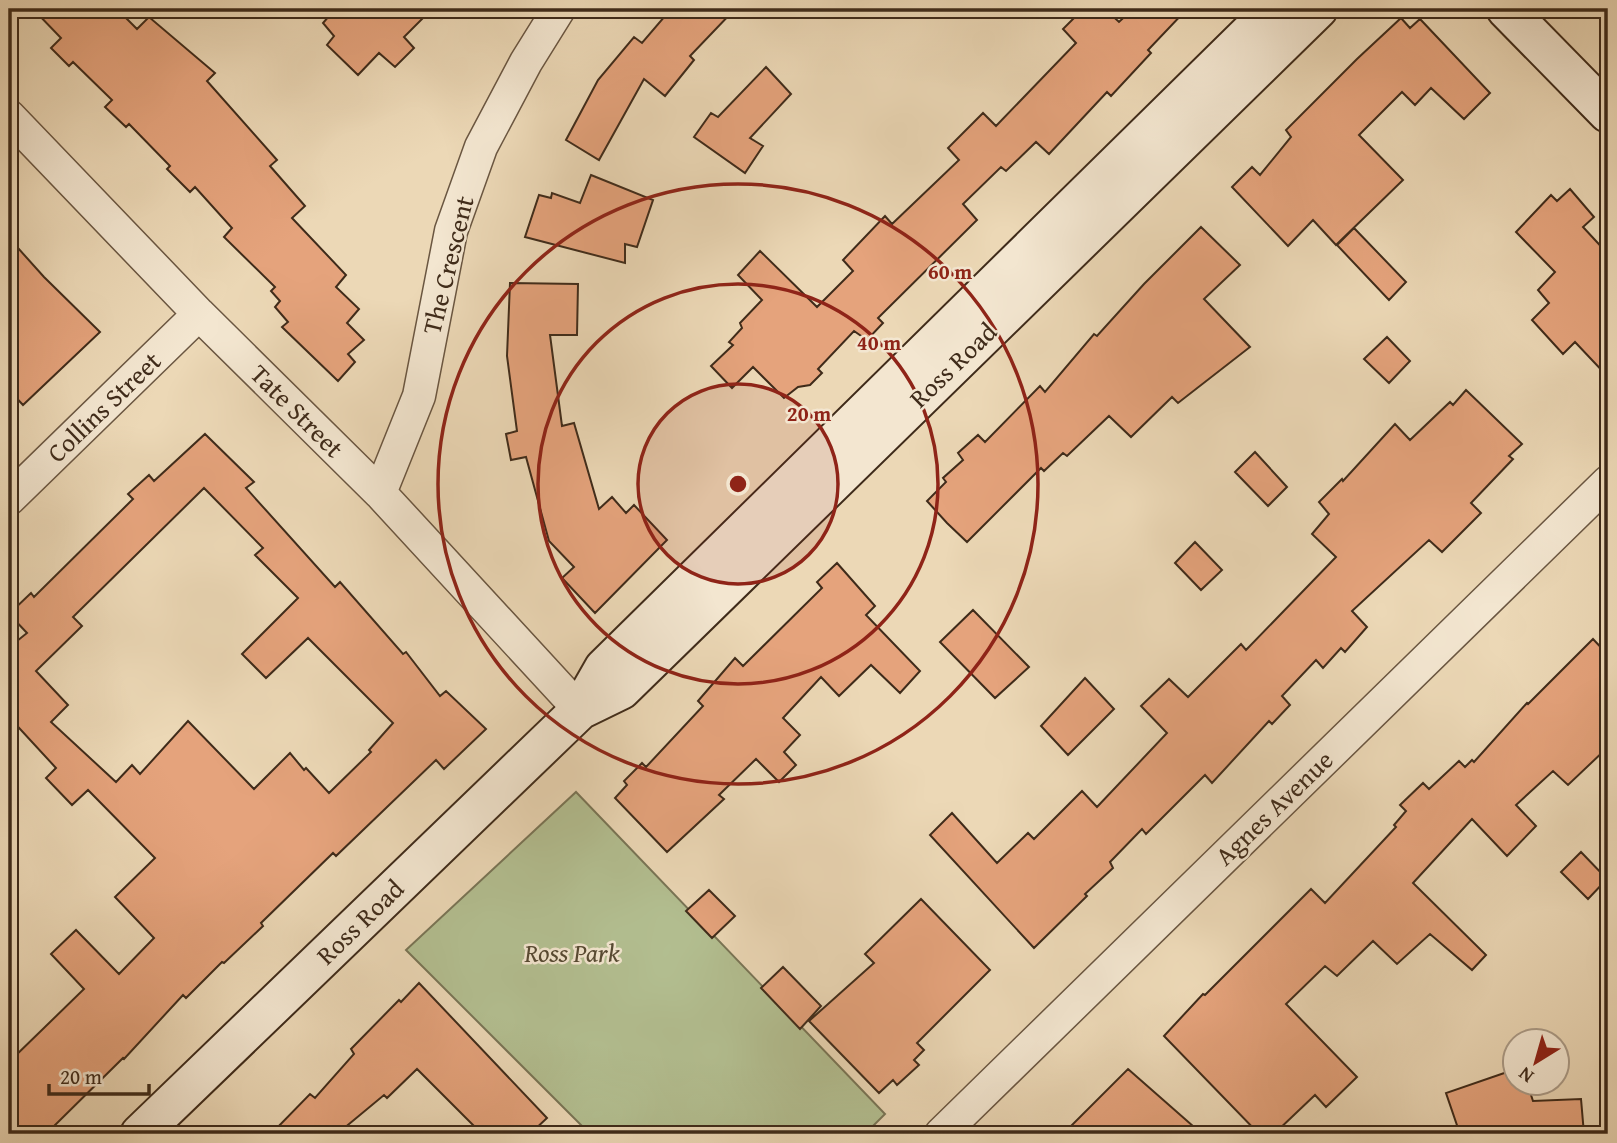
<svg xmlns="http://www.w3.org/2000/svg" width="1617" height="1143" font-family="'Gentium Book Plus',serif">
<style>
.green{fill:#b3bf91;stroke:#797556;stroke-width:2}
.building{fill:#e5a37c;stroke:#3f2b1a;stroke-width:2;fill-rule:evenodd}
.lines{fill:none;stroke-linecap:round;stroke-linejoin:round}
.street-casing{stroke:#6a5641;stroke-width:35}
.secondary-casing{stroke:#3f2b1a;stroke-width:42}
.street{stroke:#f3e6d0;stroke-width:32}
.secondary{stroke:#f3e6d0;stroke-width:38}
.ring{fill:none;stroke:#8f2418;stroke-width:3.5}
.labels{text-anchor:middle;stroke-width:5;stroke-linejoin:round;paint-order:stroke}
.street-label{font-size:26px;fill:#3f2b1a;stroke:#f3e6d0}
.park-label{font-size:26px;font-style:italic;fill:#564932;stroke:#f3e6d0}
.centre{fill:#8f2418;stroke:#f3e6d0;stroke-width:3.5}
.ring-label{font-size:21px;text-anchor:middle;font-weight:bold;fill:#8f2418;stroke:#f3e6d0;stroke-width:5;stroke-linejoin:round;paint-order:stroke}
</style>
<rect width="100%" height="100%" fill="#ecd8b6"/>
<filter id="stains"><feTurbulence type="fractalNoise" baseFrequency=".00286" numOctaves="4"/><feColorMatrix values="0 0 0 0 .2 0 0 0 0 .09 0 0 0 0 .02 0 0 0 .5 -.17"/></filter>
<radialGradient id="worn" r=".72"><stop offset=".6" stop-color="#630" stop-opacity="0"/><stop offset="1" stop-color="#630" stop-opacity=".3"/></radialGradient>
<path class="green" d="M576 792 885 1114 865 1134H590L406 950Z"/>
<path class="building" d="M33 9H117L137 29 149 17 215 73 207 81 277 160 270 166 305 206 292 218 346 275 336 287 359 309 347 323 364 340 348 354 355 362 338 381 282 327 288 322 275 307 280 301 271 291 275 287 224 237 232 228 195 187 190 192 167 169 170 166 129 124 126 127 105 107 112 100 73 62 69 66 51 48 61 38Z
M335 9H432L404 37 414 48 395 67 379 53 358 75 327 45 334 36 323 23Z
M671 9H735L690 56 694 60 665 96 644 79 599 160 566 140 598 80 634 37 642 43Z
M1083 9H1105L1119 22 1133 9H1187L1148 50 1151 53 1111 96 1107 92 1049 154 1036 142 1006 171 1001 167 963 204 977 220 878 318 883 323 867 340 854 331 818 369 822 373 810 385 798 387 784 398 753 367 732 388 711 366 733 345 729 342 742 328 740 323 762 300 738 275 760 251 817 307 853 271 843 260 885 216 892 224 959 160 948 148 983 113 996 126 1076 43 1063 29Z
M1401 18 1410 28 1420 19 1490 93 1464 119 1431 88 1415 105 1402 92 1359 135 1403 180 1336 245 1313 220 1288 246 1232 187 1252 167 1260 175 1291 137 1286 130 1357 59Z
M766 67 791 94 750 138 763 146 745 173 694 137 711 113 718 117Z
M591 175 653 200 637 247 625 244V263L525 237 539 195 551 198 552 193 580 203Z
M1570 189 1594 217 1583 227 1608 254V377L1575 342 1563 354 1532 320 1549 303 1538 290 1555 272 1516 232 1551 195 1557 201Z
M1201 227 1240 265 1204 299 1250 347 1178 403 1172 397 1131 437 1109 416 1067 456 1063 453 1044 471 1041 468 967 542 947 523 927 501 946 482 943 478 963 460 958 453 978 435 985 442 1040 386 1045 392 1094 334 1097 336 1144 284Z
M1354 228 1406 282 1389 300 1337 245Z
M9 238 44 277 100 332 23 405 9 390Z
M510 283 578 284 577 335H550L562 426 574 423 599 509 612 497 626 513 634 505 667 540 595 613 562 578 574 567 549 541 526 457 511 460 506 434 517 431 507 356Z
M1387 337 1410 361 1389 383 1364 359Z
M1466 390 1522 444 1509 456 1513 459 1471 503 1481 513 1442 552 1429 540 1352 611 1367 627 1345 652 1341 648 1323 668 1316 660 1282 696 1290 705 1272 724 1269 721 1212 783 1205 775 1146 834 1142 829 1110 862 1113 868 1085 894 1087 896 1034 948 930 835 952 813 997 863 1028 833 1034 839 1082 791 1097 807 1167 733 1141 706 1169 679 1188 697 1241 644 1246 650 1336 557 1312 534 1329 514 1319 502 1342 479 1343 481 1395 424 1410 440 1450 402 1453 405Z
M205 434 254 482 246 488 335 587 340 582 403 654 406 652 440 696 446 691 486 729 444 769 436 760 336 856 333 853 261 923 263 926 224 963 222 962 186 998 183 995 124 1059 123 1058 46 1134H9V1062L84 989 51 954 76 930 119 974 154 938 115 897 155 858 88 790 72 805 46 778 56 768 9 717V641L12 645 27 633 9 614 31 593 34 597 133 499 128 494 149 475 154 481ZM204 488 263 548 255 555 298 598 242 654 266 678 308 638 393 723 369 750 371 752 329 793 306 768 304 770 290 753 254 789 188 721 140 774 132 765 116 782 51 722 68 705 36 671 82 626 73 617Z
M1255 452 1287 487 1268 506 1235 472Z
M1195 542 1222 570 1201 590 1175 563Z
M837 563 875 606 866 615 920 671 900 693 871 665 839 696 821 677 783 718 800 735 784 752 796 765 779 782 756 759 719 795 724 799 667 852 615 798 627 785 624 781 642 763 646 767 703 706 698 701 735 658 743 666 822 588 817 582Z
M973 610 1029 667 995 698 940 642Z
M1593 639 1608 655V747L1568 785 1553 771 1516 805 1536 826 1507 856 1472 819 1413 883 1486 955 1472 970 1430 934 1397 964 1373 941 1337 976 1325 966 1286 1004 1357 1077 1326 1107 1315 1095 1274 1134H1259L1164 1036 1203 994 1205 995 1311 889 1325 903 1396 827 1394 825 1406 811 1400 805 1423 783 1429 789 1459 761 1465 767 1472 760 1474 762 1527 703 1528 704Z
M1085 678 1114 709 1068 755 1041 726Z
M1581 852 1607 879 1588 899 1561 872Z
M709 890 735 916 712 938 686 911Z
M921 899 990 970 917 1043 924 1050 914 1060 919 1065 897 1085 893 1080 879 1093 809 1021 874 963 865 954Z
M783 967 821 1006 800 1029 761 988Z
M419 983 547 1118 530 1134H482L417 1069 387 1098 384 1095 337 1134H271L310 1094 315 1098 354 1054 351 1049 399 1000 401 1002Z
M1128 1069 1202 1134H1063Z
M1516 1069V1083H1527L1533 1101 1581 1099 1584 1134H1460L1446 1093Z"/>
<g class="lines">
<defs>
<path id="street" d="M9 116 199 314 380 493 580 710
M380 493 419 396 451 231 481 147 526 62 559 9
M9 499 199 314
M941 1134 1608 482"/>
<path id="secondary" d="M1506 9 1608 113
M580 710 621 690 1318 9
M140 1134 580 710 604 668 1274 9"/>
</defs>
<use href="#street" class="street-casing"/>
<use href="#secondary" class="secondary-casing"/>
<use href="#street" class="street"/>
<use href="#secondary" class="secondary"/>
</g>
<circle cx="738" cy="484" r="100" fill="#8f2418" fill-opacity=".12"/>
<g class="ring">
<circle cx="738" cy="484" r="100"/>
<circle cx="738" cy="484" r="200"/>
<circle cx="738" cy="484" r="300"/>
</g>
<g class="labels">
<g class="street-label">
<text transform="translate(448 265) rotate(-76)" y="9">The Crescent</text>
<text transform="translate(953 365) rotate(-44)" y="9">Ross Road</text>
<text transform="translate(104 407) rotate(-44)" y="9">Collins Street</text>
<text transform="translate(297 411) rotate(45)" y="9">Tate Street</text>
<text transform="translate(1274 808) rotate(-44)" y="9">Agnes Avenue</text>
<text transform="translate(360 922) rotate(-44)" y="9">Ross Road</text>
</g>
<g class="park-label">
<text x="572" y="962">Ross Park</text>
</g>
</g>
<circle cx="738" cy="484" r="10" class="centre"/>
<g class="ring-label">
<text x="950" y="279">60 m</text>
<text x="879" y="350">40 m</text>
<text x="809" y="421">20 m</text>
</g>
<rect width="1617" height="1143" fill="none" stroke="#ecd8b6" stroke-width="35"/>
<rect x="10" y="10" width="1596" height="1122" fill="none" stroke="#3f2b1a" stroke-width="3.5"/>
<rect x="18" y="18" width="1582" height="1108" fill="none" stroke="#3f2b1a" stroke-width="2"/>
<g transform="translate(1536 1062) rotate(217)"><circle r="33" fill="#f3e6d0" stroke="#ab9b87" stroke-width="2"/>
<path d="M0-5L12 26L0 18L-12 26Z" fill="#8f2418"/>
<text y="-10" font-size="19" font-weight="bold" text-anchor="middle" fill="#3f2b1a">N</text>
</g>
<path d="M49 1084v10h100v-10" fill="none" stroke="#3f2b1a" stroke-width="3.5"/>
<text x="60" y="1084" font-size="21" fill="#3f2b1a" stroke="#f3e6d0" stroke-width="5" paint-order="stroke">20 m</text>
<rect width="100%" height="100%" filter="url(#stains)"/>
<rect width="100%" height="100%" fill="url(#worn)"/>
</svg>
